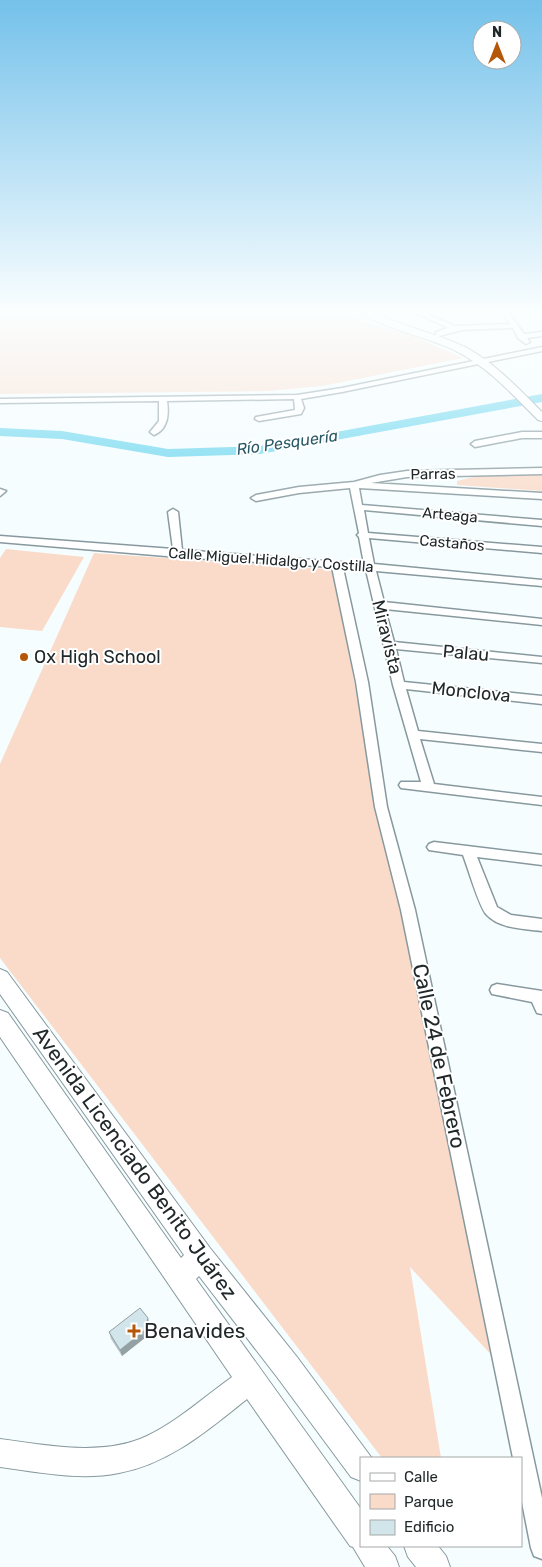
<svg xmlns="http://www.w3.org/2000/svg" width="542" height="1567" font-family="Rubik,sans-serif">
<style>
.green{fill:#fadbc9}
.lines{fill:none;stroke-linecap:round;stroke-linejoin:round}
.river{fill:#66d5ee;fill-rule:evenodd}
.street-casing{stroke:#87999e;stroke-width:3}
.secondary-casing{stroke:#87999e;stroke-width:2}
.street{fill:#fff;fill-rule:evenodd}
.secondary{fill:#fff;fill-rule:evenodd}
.wall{fill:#b5c5c9}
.shaded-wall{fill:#93a0a4}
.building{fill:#d2e5ea;stroke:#93a0a4}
.poi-dot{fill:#b55708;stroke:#fff;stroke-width:2}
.labels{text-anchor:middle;stroke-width:4;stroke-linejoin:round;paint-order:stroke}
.far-street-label{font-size:15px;fill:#21282a;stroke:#fff}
.far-water-label{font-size:16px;font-style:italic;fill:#295964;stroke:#fff}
.street-label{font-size:18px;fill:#21282a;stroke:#fff}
.poi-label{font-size:18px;fill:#21282a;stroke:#fff;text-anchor:start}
.near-street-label{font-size:21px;fill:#21282a;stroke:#fff}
.near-poi-label{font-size:21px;fill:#21282a;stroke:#fff;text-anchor:start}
</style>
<rect width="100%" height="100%" fill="#f5fdff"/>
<path class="green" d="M0 309H343L362 322 411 335 463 358 322 386 268 391 0 394Z
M486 474H542V491L457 485V481Z
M6 549 84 557 42 631 0 627V558Z
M94 553 326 569 334 572 376 800 404 910 497 1361 410 1267 441 1458H382L0 958V764Z"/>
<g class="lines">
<path class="river" d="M542 394V402L260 454 168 457 62 439 0 436V428L62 431 168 449 260 446Z"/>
<defs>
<path id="street" d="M408 309H416L455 326 510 324 500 309H506L524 334 542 332V336L527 338 530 342 526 344 518 338 513 328 462 330 439 336H436V332L448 328Z
M538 309H542V312L540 311Z
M542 347V351L342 392 301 399 304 408 301 414 259 421 255 419 256 417 295 410 294 399 167 401C169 414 168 429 154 435L150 432 159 421V401L0 403V399L297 395 342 388Z
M522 432H542V438H522L475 447 471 444 475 441Z
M542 468V474L407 477 371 483 542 493V499L359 488 362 505 542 520V526L364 510 368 533 542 547V553L369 538 374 564 542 580V586L376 571 384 602 542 619V625L385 609 394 642 542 657V663L396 649 404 682 542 696V704L406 689 418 731 542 744V752L420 739 434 784 542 797V805L401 788 399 785 401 782H421L393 685 366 570 343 568 368 682 387 807 415 910 542 1498V1559L534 1556 531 1548 521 1497V1458H513L401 910 375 807 356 682 332 567 178 557 0 542V536L173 549 168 512 173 509 178 512 182 550 364 564 359 537 357 535 359 533 350 488 299 493 256 501 251 498 256 495 299 487 354 482 380 475 407 471Z
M0 489 6 491 0 496Z
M434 842 542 855V865L477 857 497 907 511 915 542 919V931C525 929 499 929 486 914 479 906 468 868 463 855L429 850 427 847 429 844Z
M497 984 542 991V1014L537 1013 532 1002 492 994 490 990 492 986Z"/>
<path id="secondary" d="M356 309C371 308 385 318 400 323 421 331 444 337 465 347 495 363 518 388 542 412V421L538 420C513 395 488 367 456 351 431 338 373 326 356 309Z
M0 969 7 972 210 1248 297 1357 371 1457 372 1458H361V1481L351 1477 277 1377 199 1276 196 1279 361 1509V1546H387L395 1556 399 1567H365L353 1547 350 1546 247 1399C208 1430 169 1464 119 1473 80 1481 39 1472 0 1467V1439C46 1445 103 1457 147 1436 178 1421 204 1397 232 1377L0 1037V1010L8 1013 181 1258 184 1255 0 994Z
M404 1546H438L446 1556 450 1567H416L408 1557Z"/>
</defs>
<use href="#street" class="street-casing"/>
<use href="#secondary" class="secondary-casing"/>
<use href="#street" class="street"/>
<use href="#secondary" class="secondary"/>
</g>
<path class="wall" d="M148 1318 149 1325 146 1337 122 1356 111 1339 109 1332Z"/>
<path class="shaded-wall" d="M148 1318 149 1325 146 1337 122 1356 120 1350Z"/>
<path class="building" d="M140 1308 148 1318 145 1330 120 1350 109 1332Z"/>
<linearGradient id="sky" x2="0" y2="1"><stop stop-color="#74c1ea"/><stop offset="0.59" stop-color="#fafeff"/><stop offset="1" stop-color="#fafeff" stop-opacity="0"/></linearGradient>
<rect width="542" height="528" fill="url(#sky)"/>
<g class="poi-dot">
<circle cx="24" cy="657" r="5"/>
<path d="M131.5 1323.5h5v5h5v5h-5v5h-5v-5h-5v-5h5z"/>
</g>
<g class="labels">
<g class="far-street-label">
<text transform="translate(433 474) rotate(-1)" y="5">Parras</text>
<text transform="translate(450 515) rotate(5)" y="5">Arteaga</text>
<text transform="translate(452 543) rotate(5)" y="5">Castaños</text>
<text transform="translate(271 560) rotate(4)" y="5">Calle Miguel Hidalgo y Costilla</text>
</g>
<g class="far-water-label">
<text transform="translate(287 442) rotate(-8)" y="6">Río Pesquería</text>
</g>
<g class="street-label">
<text transform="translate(387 637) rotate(76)" y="6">Miravista</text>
<text transform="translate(466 653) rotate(5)" y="6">Palau</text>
<text transform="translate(471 692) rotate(6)" y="6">Monclova</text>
</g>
<g class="poi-label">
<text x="34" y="663">Ox High School</text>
</g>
<g class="near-street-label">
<text transform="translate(439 1056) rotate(78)" y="7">Calle 24 de Febrero</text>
<text transform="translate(135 1163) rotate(54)" y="7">Avenida Licenciado Benito Juárez</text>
</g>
<g class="near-poi-label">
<text x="144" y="1338">Benavides</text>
</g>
</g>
<rect x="360" y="1457" width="162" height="90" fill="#ffffff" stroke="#a6a9aa"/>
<rect x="370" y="1473" width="25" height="8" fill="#ffffff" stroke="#a6a9aa"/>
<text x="404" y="1482" font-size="15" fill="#21282a">Calle</text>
<rect x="370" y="1494" width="25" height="15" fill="#fadbc9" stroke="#a6a9aa"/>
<text x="404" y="1507" font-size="15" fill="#21282a">Parque</text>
<rect x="370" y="1520" width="25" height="15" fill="#d2e5ea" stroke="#a6a9aa"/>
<text x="404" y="1532" font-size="15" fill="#21282a">Edificio</text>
<g transform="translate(497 45)"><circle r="24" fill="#ffffff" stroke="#a6a9aa"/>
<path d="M0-4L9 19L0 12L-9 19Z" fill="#b55708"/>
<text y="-8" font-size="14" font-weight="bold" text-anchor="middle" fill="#21282a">N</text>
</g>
</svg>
